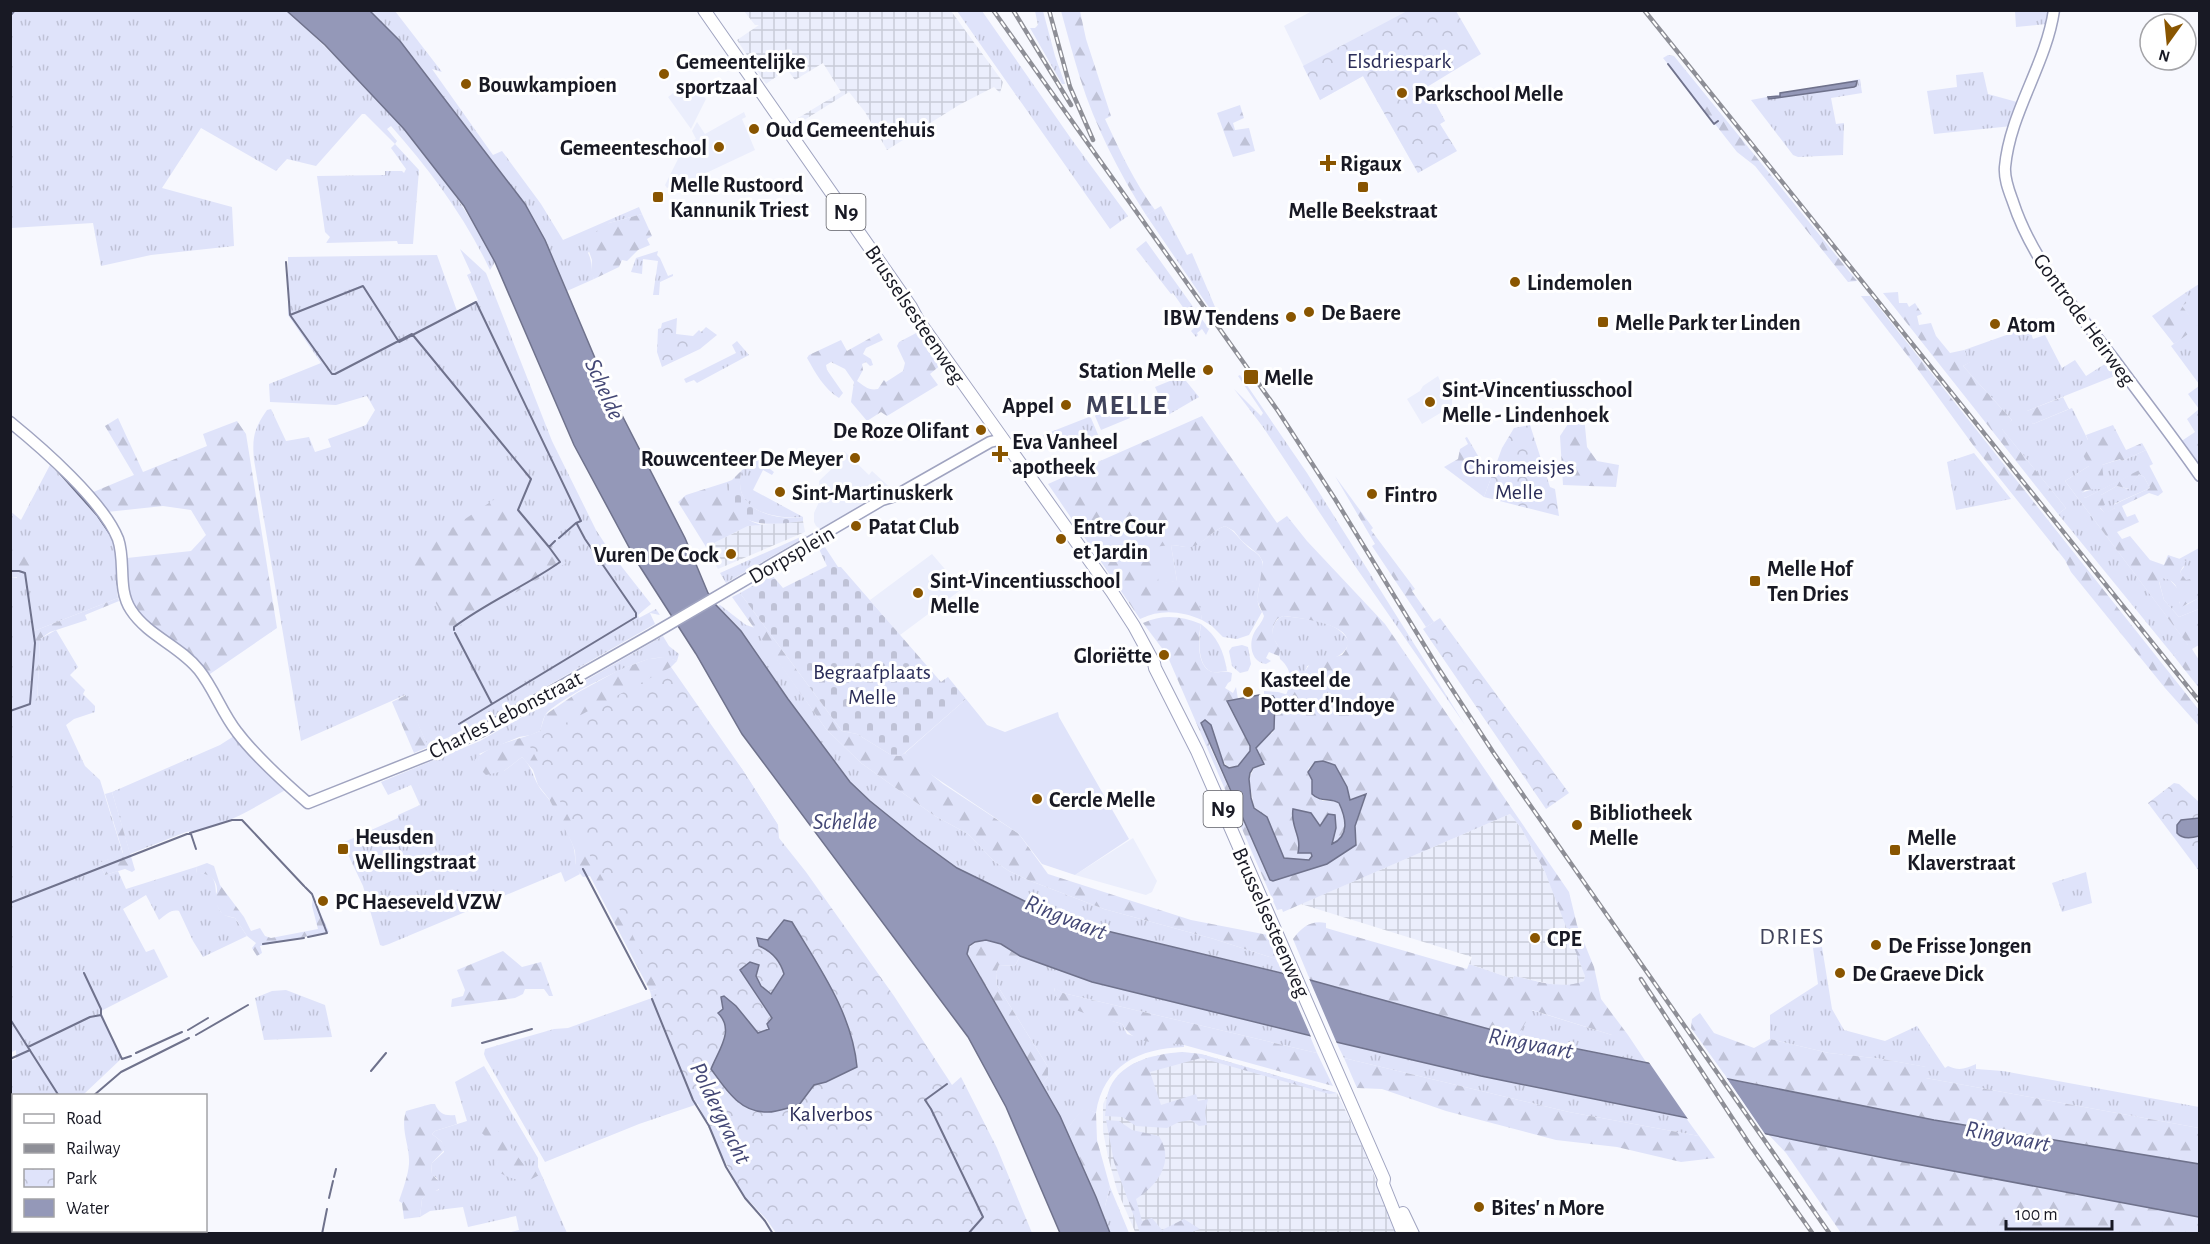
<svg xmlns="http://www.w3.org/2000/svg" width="2210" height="1244" font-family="'Alegreya Sans',sans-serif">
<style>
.built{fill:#ebeefc}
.industrial{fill:url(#industrial-grid)}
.grass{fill:url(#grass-tufts)}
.forest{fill:url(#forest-firs);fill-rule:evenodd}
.cemetery{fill:url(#cemetery-stones)}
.park{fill:url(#park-crowns)}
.garden{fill:#dfe3fa}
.water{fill:#9498b8;stroke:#6f728c;stroke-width:1.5}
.pier{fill:#f7f8fe}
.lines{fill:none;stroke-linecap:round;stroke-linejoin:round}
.stream{stroke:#6f728c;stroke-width:2}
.secondary-casing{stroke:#a0a4c0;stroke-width:13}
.primary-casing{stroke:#a0a4c0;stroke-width:14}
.secondary{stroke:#fff;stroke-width:10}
.primary{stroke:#fff;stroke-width:12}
.rail-casing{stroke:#8e8f97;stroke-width:4.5}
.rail{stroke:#fff;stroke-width:2;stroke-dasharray:7;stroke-linecap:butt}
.poi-dot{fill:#895500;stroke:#fff;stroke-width:2}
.labels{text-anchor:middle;stroke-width:6;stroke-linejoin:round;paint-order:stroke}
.shield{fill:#fff;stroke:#5d5e66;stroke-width:1.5}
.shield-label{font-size:21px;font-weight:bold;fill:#181924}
.park-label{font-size:22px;fill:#2b2d59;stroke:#fff}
.poi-label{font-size:22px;font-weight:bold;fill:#181924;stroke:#fff;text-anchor:start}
.street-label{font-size:22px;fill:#181924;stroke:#fff}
.water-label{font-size:24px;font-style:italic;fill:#434775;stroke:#fff}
.neighbourhood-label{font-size:24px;letter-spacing:1.5px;fill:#40435b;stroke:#fff}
.district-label{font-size:28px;font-weight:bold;letter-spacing:1.5px;fill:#40435b;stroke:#fff}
</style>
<defs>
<pattern id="industrial-grid" width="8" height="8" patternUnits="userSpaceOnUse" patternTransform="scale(1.5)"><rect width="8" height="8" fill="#ebeefc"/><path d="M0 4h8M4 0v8" fill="none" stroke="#c9ccd8"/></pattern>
<pattern id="grass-tufts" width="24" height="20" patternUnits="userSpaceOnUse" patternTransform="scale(1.5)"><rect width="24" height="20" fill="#dfe3fa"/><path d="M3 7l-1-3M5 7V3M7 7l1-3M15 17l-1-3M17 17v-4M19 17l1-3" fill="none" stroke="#bfc2d6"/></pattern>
<pattern id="forest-firs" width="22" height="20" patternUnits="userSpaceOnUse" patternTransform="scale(1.5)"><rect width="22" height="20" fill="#dfe3fa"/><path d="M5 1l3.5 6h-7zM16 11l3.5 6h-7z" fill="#bfc2d6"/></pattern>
<pattern id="cemetery-stones" width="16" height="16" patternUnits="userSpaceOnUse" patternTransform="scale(1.5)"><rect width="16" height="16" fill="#dfe3fa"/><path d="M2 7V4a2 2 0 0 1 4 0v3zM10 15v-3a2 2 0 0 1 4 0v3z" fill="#bfc2d6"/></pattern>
<pattern id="park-crowns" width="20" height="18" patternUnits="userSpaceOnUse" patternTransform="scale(1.5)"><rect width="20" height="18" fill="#dfe3fa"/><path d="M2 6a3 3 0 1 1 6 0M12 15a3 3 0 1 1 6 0" fill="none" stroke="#bfc2d6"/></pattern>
</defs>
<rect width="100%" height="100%" fill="#f7f8fe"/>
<path class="built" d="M1312 11H1456L1408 55 1445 121 1435 127 1418 173 1363 76 1320 100 1284 26Z
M689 81 706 99 691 129 668 97Z
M744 112 746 117 742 119 755 150 689 181 688 179 667 188 665 185 685 145 696 139 692 131 697 122 705 134Z
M1438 376 1444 390 1452 399V406L1422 424 1407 399 1420 391 1423 386Z
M844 451 869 475 872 471 895 492 821 529 816 526 814 522V513L819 502V481L841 460Z
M932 554 962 589 900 635 870 600Z
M1133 838 1157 881 1152 892 1146 895 1075 875Z"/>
<path class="industrial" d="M744 11H951L1003 82 1000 93 994 87 959 105 887 150 865 112 849 92 793 127 790 123 841 92 823 63 795 80 787 69 766 84 737 40 759 25H755Z
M803 521 805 532 718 569 706 547 748 526Z
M1510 814 1521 828 1545 872 1581 962 1585 976 1584 981 1573 985H1556L1514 976 1513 979 1469 964 1472 957 1301 904Z
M1182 1052 1201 1054 1337 1093 1360 1141 1398 1234H1136L1117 1190 1108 1157 1103 1131V1104L1113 1083 1131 1065 1149 1057Z"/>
<path class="grass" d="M10 11H287C369 86 444 163 495 262L490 270C465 217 430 170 391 126L387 129 397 141 395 144 419 170 413 244H398L397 241 326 243 330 237 325 232 317 176 385 175V171H402L404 173 406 169 391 148 395 144 365 114H362L316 166 287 159 276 171 201 128 162 188 232 207 234 246 151 255 101 266 93 223 11 228Z
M370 11H395L442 72 432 69 493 155 502 151 541 204 563 240 639 207 642 214 609 223 588 253C593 262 590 270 594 279L567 291 545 240 525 204 400 41Z
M957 11H982L1072 140 1128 216 1110 229Z
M1035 11H1043L1055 56 1065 84H1062L1030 28H1035L1038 25Z
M2015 11H2048L2046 24 2016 27Z
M1983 72 1988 94 2017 102 2012 126 1934 134 1927 91 1957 87 1956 75Z
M1860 79 1862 93 1831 98 1836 124 1844 123 1843 155 1798 157 1793 155 1751 100Z
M1161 206 1187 255 1192 253 1221 321 1219 322 1146 215Z
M1146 241 1209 329 1206 335 1202 329 1197 333 1198 335 1196 337 1191 331 1196 326 1173 293 1171 294 1136 249Z
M460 249 486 273 552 441 596 530 611 553 651 604 638 615 639 618 656 609 660 615 650 613 655 624 500 713 428 747 405 695 301 741 254 460C252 437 254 429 267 410L271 409 286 441 309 437 315 452 331 447 328 439 366 425 375 410 367 396 336 405 270 402 269 384 321 363 288 315V257L437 255 457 311 478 300 467 275 471 273Z
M658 251 657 255 660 258 668 276 673 274V276L660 282 659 295H653L658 261 643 259 642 274 631 272 636 258Z
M2199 284V384L2171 346 2197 327 2182 306 2190 300 2185 293Z
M2029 327 2033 339 2045 335 2062 368 2075 360 2086 376 2108 362 2117 375 2027 411 2033 424 2072 408 2088 440 2089 466 2065 481 2189 646 2173 655 2058 514 2066 508 2001 428 2012 420 1963 366 1970 362 1964 350Z
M737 341 749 355 697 383 694 380 686 383 684 379 736 353 732 345Z
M1240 375 1307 473 1465 725 1355 566 1263 427 1234 389 1261 416 1263 413 1238 376Z
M1182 376 1199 397 1168 415 1155 387Z
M1125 406 1130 418 1101 430 1095 416C1102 407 1114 407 1125 406Z
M1089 417 1091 418 1099 437 1064 452 1062 447 1056 449 1054 444 1048 447 1043 435Z
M2146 450 2153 464 2085 498 2081 493 2090 490 2102 465 2121 459 2122 461Z
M1974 453 2011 499 1956 510 1947 462Z
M760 458 770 464V469L774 472 772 475 763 470 753 490 803 517C773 520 730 510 742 470Z
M50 465C68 485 108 521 114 546 119 563 115 581 118 598L34 631 37 704 40 639 56 630 78 667 70 675 85 690 83 694 95 706V712L74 719 66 725 85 766 100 780 123 854 99 863 105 875 118 871 126 889 196 867 197 873C226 871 209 900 222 913 225 916 230 917 235 918L247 936 203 957 193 941 179 911C171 909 166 915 159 920L146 895 123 909 146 952 154 949 168 977 101 1011 121 1059 84 1094 14 1096 13 1135 11 1136V1061L16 1059V1050L10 1053V578H17L11 532 10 511 21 520Z
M2139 474 2144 477 2150 488 2114 504 2115 508 2105 514 2100 507 2101 495 2117 486 2128 489Z
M1225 526C1235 531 1238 538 1246 545 1250 550 1257 552 1260 557 1270 571 1249 595 1262 612L1249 635 1237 639 1223 637 1212 626 1202 620C1201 607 1190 584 1177 581L1171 545C1177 545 1185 548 1191 546 1204 544 1212 530 1225 526Z
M805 535 807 536 726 583 720 573Z
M2199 548V578L2186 581 2180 572 2184 567 2179 559Z
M2162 578 2169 579 2179 590V603L2186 605 2199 598V609L2179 617 2164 600 2159 581Z
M720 605 746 625 755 628 826 729 861 763 935 816 968 834 994 861 1009 871 1028 880 1104 909 1214 939 1276 959 1283 973 1103 930 1047 912 957 868 917 839 870 801 850 782 788 699 741 631 718 606Z
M1283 616C1305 619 1339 620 1349 642 1344 660 1323 661 1307 666L1300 686 1292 696 1286 695C1292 681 1292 669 1280 659L1278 646 1272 636C1273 626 1274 620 1283 616Z
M1201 624C1217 636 1224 651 1227 671 1223 671 1215 673 1212 672 1196 666 1199 637 1201 624Z
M663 636 669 646 679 654 677 661C667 657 660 657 650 659 630 663 558 699 546 714 543 717 542 726 540 731L531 735 519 737 479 754 504 771 522 757C532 767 532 774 538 785 541 791 546 795 550 801 558 814 566 829 572 843 577 854 573 865 580 874L565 882 561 872 389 944 383 946 380 945 363 886 343 844H340L398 818V815L420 805 411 785 388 795 381 782 480 741Z
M1242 645 1248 647 1251 664 1248 671 1240 673 1232 666 1229 651 1232 647Z
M234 736 287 789C255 807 224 828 186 832L130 854 112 792 220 745Z
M732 756 742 769 778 825 686 1090 698 1104 639 1124 545 1162 486 1059 484 1054 485 1049 554 1029 568 1028 652 998 650 991 679 982Z
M2086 872 2092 903 2062 912 2052 883Z
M1822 947 1832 1009 1844 1030 1885 1041 1917 1026 1945 1068 1948 1066C1959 1071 1965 1069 1976 1064V1069L2003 1071 2199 1107V1128L1926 1078V1067L1882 1059 1829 1053 1770 1039V1015L1818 984 1813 948Z
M1020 956 1092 982 1310 1036 1317 1053 1063 993 1054 988 1056 996 1081 1011 1122 1024 1127 1034 1153 1042 1169 1041 1184 1045V1047C1139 1048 1103 1066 1096 1113L1084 1108 1066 1130 1042 1084 1048 1077V1067L997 985 996 973 999 965 1015 966Z
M286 990 325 1005 332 1037 264 1040 255 998 272 991Z
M1531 1010 1612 1035H1628L1646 1062 1518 1037Z
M1336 1042 1481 1076 1686 1118 1699 1136 1569 1112 1344 1058Z
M484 1066 538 1158V1167L567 1233H507L519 1230 516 1216 468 1227 463 1207 430 1211 420 1217 422 1199 429 1192 439 1190 437 1178 431 1174 432 1163 444 1152 442 1142 432 1134 435 1131 467 1121 455 1082Z
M1110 1187 1129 1233H1110L1100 1206H1105Z"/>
<path class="forest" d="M1061 11H1080L1086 39 1111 116 1105 119C1120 151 1134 182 1155 210L1146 215C1119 173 1095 126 1080 78 1073 55 1067 33 1061 11Z
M1668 55 1674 56 1857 281 1848 282 1755 166 1737 152 1663 58Z
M1240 105 1244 118 1233 123 1235 130 1249 128 1255 151 1233 157 1217 113Z
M642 214 652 236 647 239 650 245 638 250 627 261 622 260 619 267 594 279 591 273 592 260 585 240 609 223Z
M1898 292 1899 303H1907L1909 307 1915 303 1922 314 1917 316 1919 325 1931 323 1936 336 1950 353 1964 350 1971 362 1963 366 2012 420 2002 429 2066 508 2058 514 1883 293Z
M2185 293 2191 300 2182 306 2198 327 2174 344 2152 316Z
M1861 296H1870L2199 710V726L2165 688 2071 572 2065 560 1973 445 1911 360Z
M920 331 943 363 930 374 938 385 887 416 881 412 867 421 851 402 854 382 845 369 831 362 826 365 827 370 843 393 839 398C824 389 815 372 807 358L809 355 841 340 847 351 879 333 883 340 866 348 863 354 871 359 873 365 870 366 866 362 862 364 863 370 857 381C864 386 869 391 878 389L884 380 886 382 903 371 905 363 897 346 899 342Z
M2199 386V470L2180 442 2195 432 2187 419 2199 409 2188 394Z
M2063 397 2069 409 2033 424 2026 414 2027 411Z
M1574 415 1584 416 1587 447 1597 461 1619 465 1616 487 1563 485 1560 436Z
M1202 416 1277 523 1287 516 1307 541 1385 624 1569 892 1577 925 1594 967 1601 999 1628 1035H1612L1532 1010 1518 1037 1310 980 1293 939C1302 927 1311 920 1326 923V928L1467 969 1469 964 1513 979 1514 976C1537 981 1561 990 1584 981L1585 976 1545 872 1521 828 1510 814 1283 912 1282 909 1277 910 1167 655 1143 623C1163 614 1181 616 1201 624 1198 637 1196 668 1213 672 1220 673 1225 670 1232 673L1231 681 1228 683 1225 688 1233 693 1236 687 1238 699 1228 700 1227 703 1248 741 1250 751 1239 766 1228 767 1223 761 1211 725 1209 745 1271 881 1327 864 1357 844 1355 826 1366 796 1364 794 1350 800 1315 762 1308 769 1312 780V794L1323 801 1333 800 1339 803C1346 818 1350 836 1332 844L1336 828 1327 816 1320 826 1317 824 1295 829C1299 833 1298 836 1300 842 1303 847 1309 851 1312 856L1310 860H1286C1270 843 1275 820 1254 807L1249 779 1254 768 1264 765 1263 760 1255 749 1256 746 1273 732 1275 701 1273 696 1264 695V691L1278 692 1292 696C1301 685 1305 663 1317 659 1325 657 1334 658 1342 655 1368 625 1301 618 1283 616L1277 619C1269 631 1273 638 1280 649L1279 656 1269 652 1266 658 1271 661 1266 664C1252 663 1248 645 1254 633 1257 627 1262 623 1264 616L1257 600 1263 562 1259 555 1242 541 1234 531 1225 526C1212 530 1204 544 1191 547 1185 548 1177 545 1171 545L1159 583C1165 583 1177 579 1183 582 1195 589 1201 606 1202 620 1181 611 1161 609 1140 619L1048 484Z
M118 418 143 472 207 446 203 434 237 421 246 434 277 628 207 676 154 630 131 606 128 585 127 558 191 551 206 535 191 510 163 506 107 512 91 493 134 475 105 426Z
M2113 425 2126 450 2142 443 2146 450 2122 461 2120 459 2102 465 2104 482 2100 489 2085 490 2082 493 2085 498 2149 465 2163 492 2158 496 2149 493 2122 506 2127 517 2135 514 2139 522 2117 532 2122 539 2130 536 2150 560 2164 565 2168 555 2186 561 2180 572 2186 580 2199 577V598L2181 607C2175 594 2183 582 2162 578L2159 582 2164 600 2179 617 2199 609V645L2192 649 2199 660V688L2173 655 2188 645 2065 481 2089 466 2078 446 2088 440 2086 435ZM2139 474 2144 477 2150 488 2113 505 2115 508 2105 513 2100 508 2105 505 2101 495 2117 486 2129 489Z
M1467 437 1491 478 1484 497 1444 467 1458 459 1460 449 1468 444 1465 438Z
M1335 476 1373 528 1371 530 1415 589 1412 591 1434 622 1426 627 1372 546 1375 544Z
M727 482C728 503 741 520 762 525L748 526 706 547 678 502 686 495Z
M501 495 566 563 452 630 408 557Z
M11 531 29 542 32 551 30 575 11 578Z
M740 593 842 731 857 734 891 755 900 756 905 753 943 784 1019 834 1048 874 1191 920 1268 935 1276 959 1214 939 1104 909 1028 880 1009 871 994 861 968 834 935 816 861 763 826 729 732 597Z
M118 598 119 601 85 615 87 620 50 632 40 639 37 704 30 708 34 631Z
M667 657 677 661 671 667 679 982 650 991 590 876 583 877 576 869 575 851 571 841 549 799 538 785 533 770 522 757 504 771 486 775 473 762C488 743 519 741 540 731L545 715 577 693 619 670 648 659Z
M406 695 428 747 414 753 392 702Z
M112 792 135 870 132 872 125 869 105 875 99 863 123 853 105 794Z
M207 863 214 866 220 885 244 917 251 931 260 928 265 936 271 938 318 929 312 906 313 896 329 932 260 946 262 953 257 956 252 948 256 943 247 936 235 918 223 915C220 911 217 906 215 901 213 893 216 898 217 891 218 879 207 872 197 873L196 867Z
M986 940 1001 944 1020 956 1015 966 999 965 996 973 997 985 1048 1067V1077L1042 1084 967 953C970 943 976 942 986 940Z
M503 951 522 967 541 962 553 996H549L544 989H525L523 994 515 998 451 1007 452 999 463 996 465 990 457 970Z
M1054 987 1063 993 1317 1053 1333 1086 1184 1045C1159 1040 1136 1048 1122 1024 1106 1019 1065 1011 1056 996 1054 994 1055 990 1054 987Z
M1700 1013 1714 1033 1754 1048 1770 1039 1829 1053 1882 1059 1927 1067 1926 1078 2199 1128V1164L1934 1120 1727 1078 1691 1028 1692 1019Z
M1182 1052 1201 1054 1337 1093 1329 1094 1201 1058 1150 1072 1161 1105 1196 1094 1198 1101 1208 1099 1205 1112 1207 1125 1199 1126 1191 1120 1179 1122 1167 1128 1136 1126 1122 1117 1105 1116C1106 1109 1106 1100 1108 1093 1117 1062 1154 1054 1182 1052Z
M1344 1058 1569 1112 1699 1136 1715 1158 1681 1162 1617 1147 1556 1140 1446 1111 1382 1089 1357 1088Z
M431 1104H435C439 1114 445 1116 455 1115L457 1124 435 1131 432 1134 442 1142 446 1148 432 1163 431 1173 443 1186C437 1192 429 1192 422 1199L420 1217 404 1219 402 1203 399 1201C403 1189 408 1176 409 1164 410 1145 400 1130 406 1111Z
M1084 1107 1096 1113 1097 1140 1110 1187 1105 1206H1100L1066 1130Z
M490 1120 527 1169 537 1167 540 1175C536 1176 531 1180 527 1181 519 1181 501 1176 496 1169 494 1165 495 1160 494 1155 493 1143 486 1136 476 1128Z
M1106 1120 1119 1121 1132 1130 1159 1136C1175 1161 1158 1185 1136 1199L1142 1221 1152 1218 1162 1230 1184 1219 1200 1229 1189 1233H1140L1114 1162Z
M1768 1134 1889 1159 2199 1217V1233H1841L1786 1153Z"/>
<path class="cemetery" d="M742 470C730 509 773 521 803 517V521C769 526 728 530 727 482L732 480Z
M823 544 838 567H841L941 682 948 677 966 699 901 756 891 755 857 734 842 731 740 593 772 575 783 588 827 566 818 547Z"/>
<path class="park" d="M1409 10 1456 11 1481 54 1427 87 1445 121 1440 124 1457 151 1418 173 1363 76 1320 100 1303 66Z
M677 318 676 334 693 336 699 330 701 332 706 327 717 335 700 349 662 367 657 352 658 329 661 328 662 323Z
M1530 425 1550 487 1555 489 1559 516 1484 497 1502 448 1514 428Z
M1440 618 1569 793 1546 809 1423 629Z
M671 667 742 769 778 825 779 838 806 872 894 996 952 1085 961 1077 997 1148 1032 1233H776L767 1220 741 1192 715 1142 698 1104 686 1090 653 997 660 994 626 921 528 743Z
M2174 783 2179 784 2199 802V871L2148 803Z"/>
<path class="garden" d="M1171 545 1177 581 1159 584 1153 547Z
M966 699 987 725 1005 732 1058 712 1059 717 1129 839 1075 875 1042 864 1019 834 917 765 905 753Z"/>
<path class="water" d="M287 11H370L400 41 525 204 545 240 606 384 685 538 708 593 716 605 741 631 788 699 850 782 870 801 917 839 957 868 1047 912 1103 930 1310 980 1518 1037 1934 1120 2199 1164V1217L1889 1159 1481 1076 1336 1042 1092 982 1020 956 1001 944 986 940 975 942 969 946 967 954 1060 1116 1096 1197 1110 1233H1060L1006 1107 968 1037 742 734 696 654 637 562 574 445 495 262 464 206 404 129 325 45Z
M1857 81 1856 86 1854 87 1769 99 1768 97 1780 96V93Z
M1259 695 1273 696 1275 699 1274 729 1256 748 1264 764 1253 768 1250 773 1249 779 1251 798 1254 808 1267 817 1284 858 1309 860 1312 856 1311 853H1298C1302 835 1290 827 1293 809L1311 813 1320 826 1328 814 1335 815 1336 828 1332 844C1350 836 1346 818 1339 803 1330 797 1321 803 1312 794V780L1308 772 1315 762 1323 761 1335 765 1347 787 1350 800 1366 794 1355 826 1356 845 1327 864 1273 881 1270 880 1201 723 1205 720 1211 725 1224 765 1229 768 1238 766 1250 751V746L1227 701Z
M2199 818V836C2192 838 2182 839 2177 833V825L2181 820Z
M784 920 792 922C819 967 852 1013 857 1067L826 1082 814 1085 799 1105C789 1107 776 1113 766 1112 739 1112 725 1088 711 1069 719 1049 735 1030 718 1013L723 1009 721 997 724 996 736 1006 758 1033 769 1029 767 1024 772 1018 740 970 750 962 759 965 756 976 761 986 771 994 784 974C780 960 771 951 759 946L757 938 768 940Z"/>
<path class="pier" d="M1282 970 1308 976 1338 1046 1312 1039Z
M1646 1058 1724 1074 1767 1137 1690 1122Z"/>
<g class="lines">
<path class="stream" d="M10 16 15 10
M1668 64 1714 124 1718 121
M286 262 290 315
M412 334 335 374H332L290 315 363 286 399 342 476 302 581 521 576 523 559 538
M412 334 531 479 518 510 549 547 555 541
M56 469 97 515 110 534
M10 571H19L25 573 35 643 30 704 10 711
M117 580 120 598
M454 630V627C487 602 526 586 560 562L549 547
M455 633 492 704
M459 724 636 617V613L585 539 577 524
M190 833 232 820H242L304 886
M583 869 646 989
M305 887 312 894 327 933 308 937
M10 903 187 834H191L196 849
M263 944 304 938
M84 973 101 1009V1015
M652 999 693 1100 709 1126 726 1167 745 1198 765 1221 773 1234
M10 1019 59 1096
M188 1030 208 1018
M196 1035 248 1005
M482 1043 532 1029
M28 1047 90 1017 101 1015 122 1059 131 1056
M136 1053 182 1032
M10 1059 30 1050
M371 1071 386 1053
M947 1084 925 1100 931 1109 983 1217 968 1234
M93 1096 121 1072 189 1038
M12 1145H14
M334 1177 336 1169
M329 1198 333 1181
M10 1212 14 1211
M47 1230 48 1234
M125 1230 135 1234
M322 1234 327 1209"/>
<defs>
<path id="secondary" d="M2054 10C2046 65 2010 112 2005 167 2004 179 2009 191 2013 202 2033 263 2078 312 2116 362 2144 400 2173 437 2200 476
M10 422C42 448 103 501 118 539 126 562 117 589 131 610 148 636 180 646 199 670 214 689 222 713 237 732 255 756 285 783 308 803L431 754 482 731 651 635 882 500 895 496 990 442 1003 439"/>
<path id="primary" d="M704 10 911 307 918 320 1112 592 1134 626 1154 663 1155 668 1197 751 1384 1179 1383 1184 1403 1234
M1403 1213 1413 1234"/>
</defs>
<use href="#secondary" class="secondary-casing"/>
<use href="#primary" class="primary-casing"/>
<use href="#secondary" class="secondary"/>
<use href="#primary" class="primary"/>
<defs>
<path id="rail" d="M993 10 1278 411 1335 499 1437 666 1493 752 1830 1234
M1013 10 1071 105
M1049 10 1070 87 1093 140
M1644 10 2200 702
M1641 979 1750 1145 1813 1234"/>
</defs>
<use href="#rail" class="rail-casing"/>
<use href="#rail" class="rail"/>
</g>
<g class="poi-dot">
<circle cx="664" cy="74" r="6"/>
<circle cx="466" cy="84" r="6"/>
<circle cx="1402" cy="93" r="6"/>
<circle cx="754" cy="129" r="6"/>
<circle cx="719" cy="147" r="6"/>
<path d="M1325 154h6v6h6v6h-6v6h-6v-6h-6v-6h6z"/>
<rect x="1357" y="181" width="12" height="12" rx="3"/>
<rect x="652" y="191" width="12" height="12" rx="3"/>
<circle cx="1515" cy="282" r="6"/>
<circle cx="1309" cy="312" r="6"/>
<circle cx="1291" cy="317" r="6"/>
<rect x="1597" y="316" width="12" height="12" rx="3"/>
<circle cx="1995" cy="324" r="6"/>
<circle cx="1208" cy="370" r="6"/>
<rect x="1243" y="369" width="16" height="16" rx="3"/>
<circle cx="1430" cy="402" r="6"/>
<circle cx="1066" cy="405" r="6"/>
<circle cx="981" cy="430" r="6"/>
<path d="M997 445h6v6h6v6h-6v6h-6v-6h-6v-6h6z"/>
<circle cx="855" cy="458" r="6"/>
<circle cx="780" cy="492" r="6"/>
<circle cx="1372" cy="494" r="6"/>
<circle cx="856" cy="526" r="6"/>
<circle cx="1061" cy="539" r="6"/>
<circle cx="731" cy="554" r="6"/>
<rect x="1749" y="575" width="12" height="12" rx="3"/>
<circle cx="918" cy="593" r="6"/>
<circle cx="1164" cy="655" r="6"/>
<circle cx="1248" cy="692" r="6"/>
<circle cx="1037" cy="799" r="6"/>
<circle cx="1577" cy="825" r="6"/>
<rect x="337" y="843" width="12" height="12" rx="3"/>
<rect x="1889" y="844" width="12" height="12" rx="3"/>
<circle cx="323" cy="901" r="6"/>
<circle cx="1535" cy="938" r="6"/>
<circle cx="1876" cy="945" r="6"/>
<circle cx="1840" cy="973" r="6"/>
<circle cx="1479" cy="1207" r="6"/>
</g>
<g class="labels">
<g class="shield">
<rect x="826.5" y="194" width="39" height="36" rx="4.5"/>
<rect x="1203.5" y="791" width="39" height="36" rx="4.5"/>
</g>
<g class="shield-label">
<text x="846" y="219">N9</text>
<text x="1223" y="816">N9</text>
</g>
<g class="park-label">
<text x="1399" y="68">Elsdriespark</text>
<text x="1519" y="474">Chiromeisjes<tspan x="1519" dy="25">Melle</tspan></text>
<text x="872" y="679">Begraafplaats<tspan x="872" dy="25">Melle</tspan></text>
<text x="831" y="1121">Kalverbos</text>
</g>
<g class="poi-label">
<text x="676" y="69">Gemeentelijke<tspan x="676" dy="25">sportzaal</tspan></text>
<text x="478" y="92">Bouwkampioen</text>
<text x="1414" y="101">Parkschool Melle</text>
<text x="766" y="137">Oud Gemeentehuis</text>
<text x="707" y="155" text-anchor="end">Gemeenteschool</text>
<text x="1340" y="171">Rigaux</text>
<text x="670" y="192">Melle Rustoord<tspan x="670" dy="25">Kannunik Triest</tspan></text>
<text x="1363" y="218" text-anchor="middle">Melle Beekstraat</text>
<text x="1527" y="290">Lindemolen</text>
<text x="1321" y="320">De Baere</text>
<text x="1279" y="325" text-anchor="end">IBW Tendens</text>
<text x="1615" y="330">Melle Park ter Linden</text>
<text x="2007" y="332">Atom</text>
<text x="1196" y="378" text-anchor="end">Station Melle</text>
<text x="1264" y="385">Melle</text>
<text x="1442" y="397">Sint-Vincentiusschool<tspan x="1442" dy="25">Melle - Lindenhoek</tspan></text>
<text x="1054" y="413" text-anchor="end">Appel</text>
<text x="969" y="438" text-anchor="end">De Roze Olifant</text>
<text x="1012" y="449">Eva Vanheel<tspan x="1012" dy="25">apotheek</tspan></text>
<text x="843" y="466" text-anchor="end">Rouwcenteer De Meyer</text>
<text x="792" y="500">Sint-Martinuskerk</text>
<text x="1384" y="502">Fintro</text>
<text x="868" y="534">Patat Club</text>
<text x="1073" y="534">Entre Cour<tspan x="1073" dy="25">et Jardin</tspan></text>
<text x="719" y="562" text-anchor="end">Vuren De Cock</text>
<text x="1767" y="576">Melle Hof<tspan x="1767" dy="25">Ten Dries</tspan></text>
<text x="930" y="588">Sint-Vincentiusschool<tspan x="930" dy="25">Melle</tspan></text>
<text x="1152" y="663" text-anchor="end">Gloriëtte</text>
<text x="1260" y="687">Kasteel de<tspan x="1260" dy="25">Potter d'Indoye</tspan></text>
<text x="1049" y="807">Cercle Melle</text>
<text x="1589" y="820">Bibliotheek<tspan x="1589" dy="25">Melle</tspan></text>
<text x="355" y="844">Heusden<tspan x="355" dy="25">Wellingstraat</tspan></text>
<text x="1907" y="845">Melle<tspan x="1907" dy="25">Klaverstraat</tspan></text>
<text x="335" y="909">PC Haeseveld VZW</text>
<text x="1547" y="946">CPE</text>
<text x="1888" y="953">De Frisse Jongen</text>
<text x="1852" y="981">De Graeve Dick</text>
<text x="1491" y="1215">Bites' n More</text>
</g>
<g class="street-label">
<text transform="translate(916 314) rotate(56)" y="8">Brusselsesteenweg</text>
<text transform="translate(2085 319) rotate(54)" y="8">Gontrode Heirweg</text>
<text transform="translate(791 554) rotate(-30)" y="8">Dorpsplein</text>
<text transform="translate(505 714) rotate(-27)" y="8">Charles Lebonstraat</text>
<text transform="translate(1272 922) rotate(66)" y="8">Brusselsesteenweg</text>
</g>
<g class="water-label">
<text transform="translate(605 389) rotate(66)" y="8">Schelde</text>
<text x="845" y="829">Schelde</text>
<text transform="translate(1066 917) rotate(22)" y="8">Ringvaart</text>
<text transform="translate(1531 1043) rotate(11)" y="8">Ringvaart</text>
<text transform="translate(721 1113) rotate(64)" y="8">Poldergracht</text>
<text transform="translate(2008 1136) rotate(11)" y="8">Ringvaart</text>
</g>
<g class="neighbourhood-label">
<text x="1792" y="944">DRIES</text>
</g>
<g class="district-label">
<text x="1127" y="414">MELLE</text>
</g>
</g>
<rect width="2210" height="1244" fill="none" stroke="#181924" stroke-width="24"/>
<rect x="12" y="1094" width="195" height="138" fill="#ffffff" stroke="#a3a3a7" stroke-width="1.5"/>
<rect x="24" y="1114" width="30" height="9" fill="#ffffff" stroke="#a3a3a7" stroke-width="1.5"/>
<text x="66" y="1124" font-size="18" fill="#181924">Road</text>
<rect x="24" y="1144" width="30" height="9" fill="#8e8f97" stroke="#a3a3a7" stroke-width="1.5"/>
<text x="66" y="1154" font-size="18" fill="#181924">Railway</text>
<rect x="24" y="1169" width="30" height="18" fill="url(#park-crowns)" stroke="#a3a3a7" stroke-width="1.5"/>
<text x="66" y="1184" font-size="18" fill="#181924">Park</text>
<rect x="24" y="1199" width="30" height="18" fill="#9498b8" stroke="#a3a3a7" stroke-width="1.5"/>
<text x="66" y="1214" font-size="18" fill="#181924">Water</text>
<g transform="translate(2168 42) rotate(195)"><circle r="28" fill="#ffffff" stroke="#a3a3a7" stroke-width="1.5"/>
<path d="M0-4.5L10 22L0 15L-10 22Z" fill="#895500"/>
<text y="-9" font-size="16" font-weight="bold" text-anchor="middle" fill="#181924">N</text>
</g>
<path d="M2006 1220v9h106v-9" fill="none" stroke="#181924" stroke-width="3"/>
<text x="2015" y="1220" font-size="18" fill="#181924" stroke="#ffffff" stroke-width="4.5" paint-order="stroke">100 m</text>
</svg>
